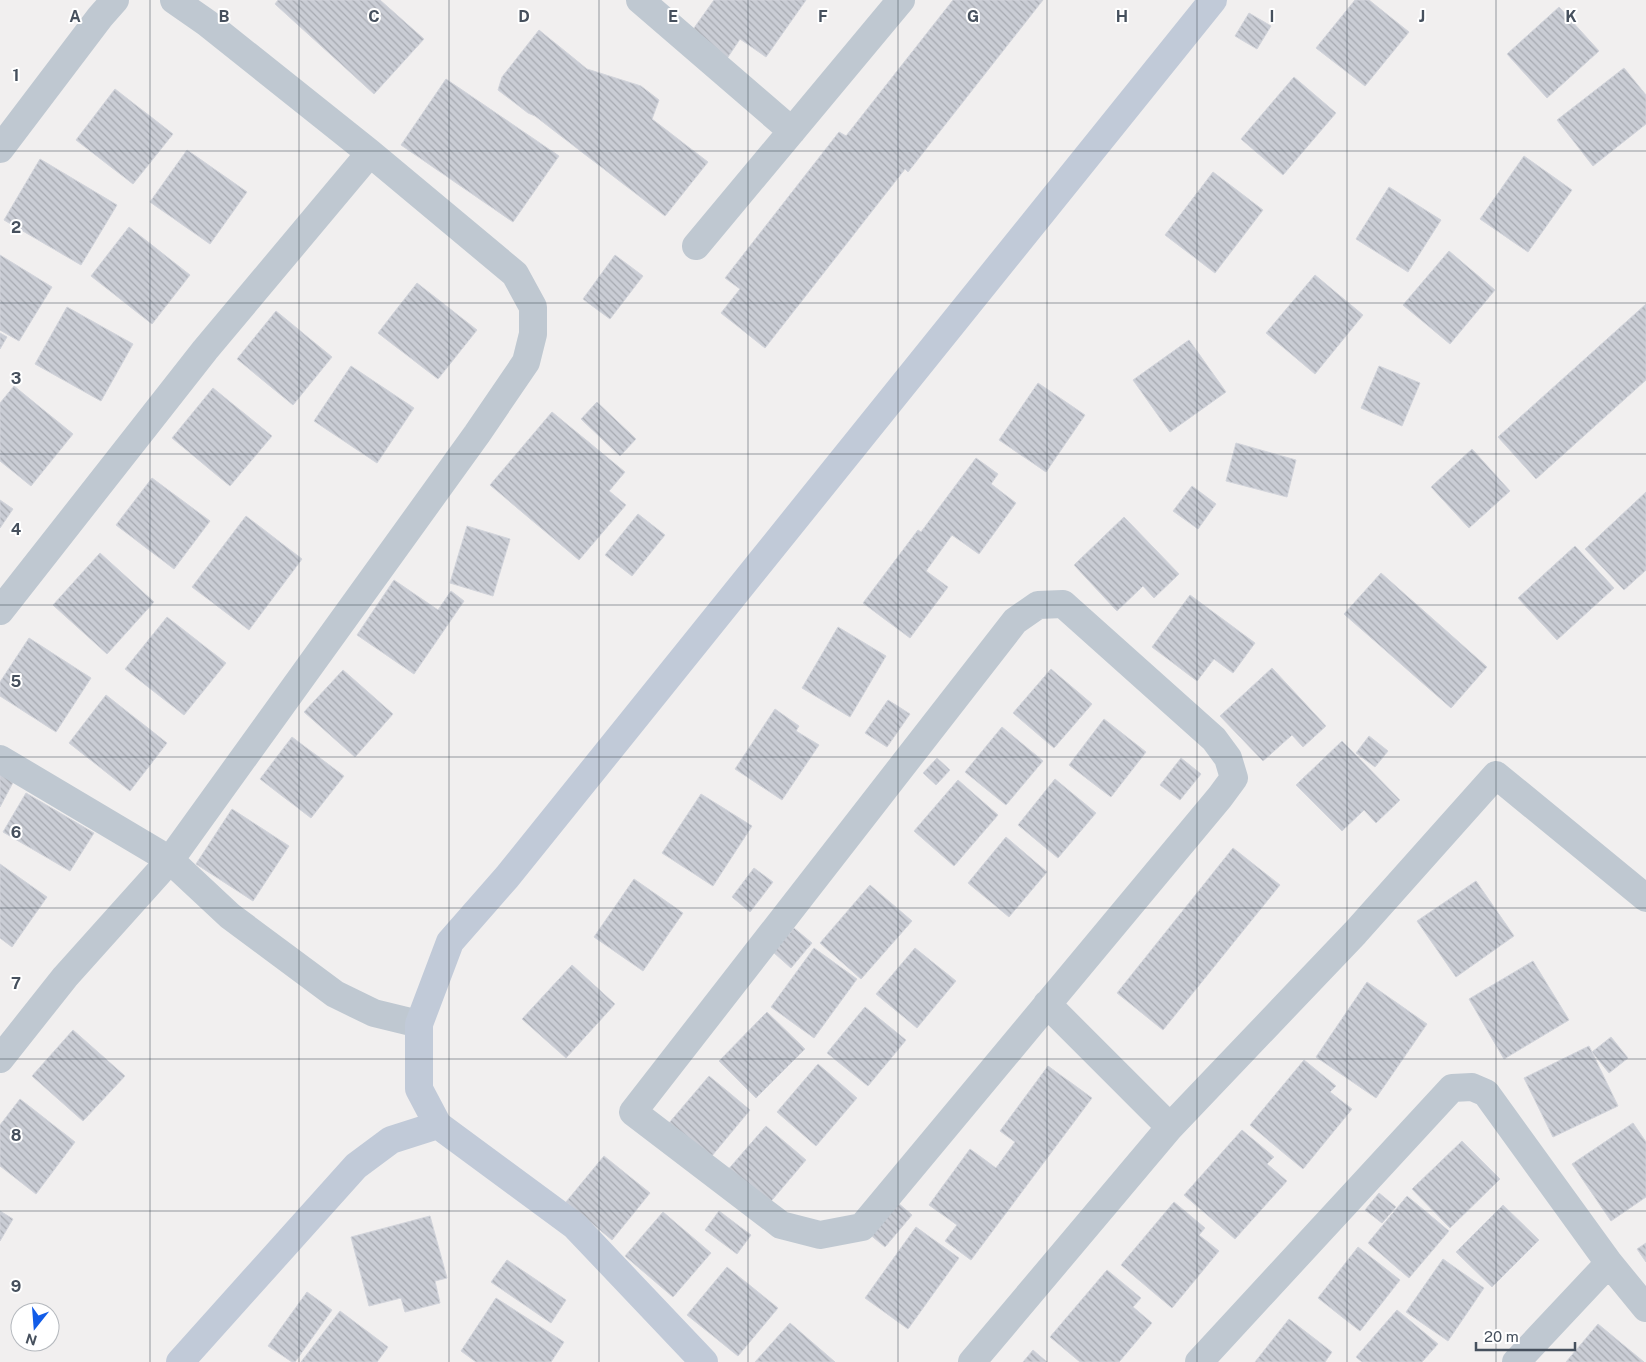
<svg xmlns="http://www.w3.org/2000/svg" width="1646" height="1362" font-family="'Public Sans',sans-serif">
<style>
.building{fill:url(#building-back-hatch);stroke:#d2d4db}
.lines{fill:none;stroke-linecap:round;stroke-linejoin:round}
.street{stroke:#bfc8d1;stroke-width:28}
.secondary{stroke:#c1cad8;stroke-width:28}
.grid{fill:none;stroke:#46505d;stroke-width:1;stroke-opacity:0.55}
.grid-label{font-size:16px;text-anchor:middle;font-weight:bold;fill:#46505d;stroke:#fff;stroke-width:4;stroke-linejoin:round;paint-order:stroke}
</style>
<defs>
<pattern id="building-back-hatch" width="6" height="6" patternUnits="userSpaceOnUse" patternTransform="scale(1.25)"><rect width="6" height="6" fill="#cacdd5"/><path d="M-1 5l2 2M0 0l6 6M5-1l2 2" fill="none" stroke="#a6a9b0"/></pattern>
</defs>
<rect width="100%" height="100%" fill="#f1efef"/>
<path class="building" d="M278 0H380L424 39 374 94 275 4Z
M714 0H806L766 57 740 39 726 60 689 35Z
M953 0H1043L908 172 905 169 765 348 721 313 740 289 725 278 839 132 846 136Z
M1355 0H1369L1409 32 1365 86 1316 48Z
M1559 7 1599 51 1547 98 1507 54Z
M1249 13 1271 26 1257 49 1235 36Z
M539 30 587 69 641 86 659 100 652 119 708 162 665 216 535 116 528 113 498 90 502 77Z
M1624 68 1646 95V124L1593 166 1557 120Z
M1294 77 1336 113 1283 175 1241 139Z
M446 79 559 156 513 222 401 145Z
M115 89 173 134 133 184 76 140Z
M187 150 247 192 210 244 150 202Z
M1524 156 1572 190 1528 252 1480 219Z
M40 159 117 205 81 265 4 220Z
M1213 172 1263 210 1215 273 1165 235Z
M1389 187 1441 220 1408 272 1356 239Z
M129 227 190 275 152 324 91 276Z
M1449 251 1495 290 1450 344 1403 305Z
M0 255 52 287 19 341 0 330Z
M615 255 643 276 610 319 583 299Z
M1315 275 1363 315 1315 374 1266 333Z
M417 283 477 330 438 379 378 333Z
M1646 304V380L1536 479 1498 437Z
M67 307 133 344 101 401 35 364Z
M276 311 332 357 293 405 237 359Z
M0 333 7 337 0 349Z
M1189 340 1226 392 1170 432 1133 380Z
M351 366 414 408 377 463 314 421Z
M1379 366 1420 383 1402 426 1361 408Z
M1038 383 1085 415 1046 472 999 440Z
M14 386 73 434 31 486 0 461V403Z
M213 388 272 436 230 486 172 438Z
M597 402 636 439 620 456 581 419Z
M552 412 625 472 609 491 626 505 579 560 490 485Z
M1236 443 1296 460 1287 497 1226 481Z
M1472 449 1510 491 1469 528 1431 487Z
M976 458 998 474 991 484 1016 503 979 554 952 535 926 571 948 587 910 638 863 603 918 530 921 532Z
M152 478 210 521 174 569 116 525Z
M1192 486 1216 504 1198 529 1173 511Z
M1646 492V570L1624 590 1585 549Z
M0 500 13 509 0 528Z
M638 514 665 535 632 576 605 555Z
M246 516 302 559 249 630 192 587Z
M1124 517 1179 574 1154 598 1143 586 1117 611 1074 565Z
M467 526 510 539 493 596 450 583Z
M1575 546 1614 588 1557 640 1518 598Z
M100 553 154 602 107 654 53 605Z
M1381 573 1487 667 1451 708 1344 614Z
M394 580 438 610 451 591 464 601 414 674 357 635Z
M1190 595 1255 643 1233 673 1214 659 1197 681 1152 647Z
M167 617 226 663 184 715 125 669Z
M838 627 886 656 850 717 802 688Z
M29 638 91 678 56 732 0 696V682Z
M1272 668 1326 726 1303 747 1292 735 1263 761 1220 716Z
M1051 669 1092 704 1054 748 1013 713Z
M343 670 393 714 355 757 304 712Z
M106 695 167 743 130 791 69 743Z
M888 700 910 714 887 747 865 733Z
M775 709 799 726 796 731 819 745 782 800 735 769Z
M1104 719 1146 752 1111 797 1069 765Z
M1002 727 1043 761 1006 805 965 772Z
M1369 736 1388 751 1375 767 1356 753Z
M292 737 344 776 311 818 260 779Z
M1342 741 1400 800 1376 823 1364 810 1342 831 1296 785Z
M937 758 950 770 936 785 923 773Z
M1181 758 1201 774 1180 800 1160 785Z
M0 767 17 775 0 807Z
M1055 779 1096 813 1058 858 1018 825Z
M958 780 998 815 954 866 914 831Z
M26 793 94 833 70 871 3 832Z
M701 794 752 826 713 886 662 853Z
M232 809 289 846 253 901 196 864Z
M1006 837 1047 872 1009 917 968 883Z
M1233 848 1280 885 1163 1030 1117 993Z
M0 864 47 897 12 947 0 938Z
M754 868 773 882 750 912 732 897Z
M634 879 683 913 643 971 594 937Z
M1476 881 1514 936 1456 977 1417 921Z
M870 885 912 921 861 979 820 943Z
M794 928 812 943 791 968 773 952Z
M814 948 857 979 814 1038 771 1007Z
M915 948 956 981 917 1028 876 994Z
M1533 961 1569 1020 1504 1059 1469 999Z
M572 965 615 1004 566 1058 522 1019Z
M1367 982 1427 1024 1376 1098 1316 1057Z
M865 1007 906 1040 868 1086 827 1053Z
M767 1012 805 1049 756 1098 719 1061Z
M73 1030 125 1076 83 1121 32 1076Z
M1611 1037 1628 1058 1609 1073 1592 1052Z
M1589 1046 1618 1106 1553 1137 1524 1078Z
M1304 1060 1336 1086 1330 1092 1352 1109 1303 1169 1250 1125Z
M818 1064 857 1098 816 1146 777 1112Z
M1048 1066 1092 1098 971 1260 945 1241 957 1225 929 1205 970 1149 996 1168 1015 1142 1000 1131Z
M709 1076 750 1110 711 1157 669 1123Z
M20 1099 75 1142 36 1194 0 1166V1125Z
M1633 1123 1646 1142V1197L1611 1221 1572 1164Z
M766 1126 806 1160 767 1206 726 1172Z
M1242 1130 1274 1157 1267 1164 1287 1181 1235 1239 1184 1195Z
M1462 1141 1500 1179 1450 1228 1412 1189Z
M604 1156 650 1193 612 1240 566 1202Z
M1379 1193 1396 1207 1382 1223 1365 1210Z
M890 1196 912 1215 885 1247 862 1228Z
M1407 1196 1449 1231 1409 1278 1368 1243Z
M1174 1202 1205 1228 1199 1235 1219 1251 1172 1308 1121 1265Z
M1503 1205 1539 1240 1492 1287 1456 1252Z
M0 1211 13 1219 0 1241Z
M719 1211 751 1235 737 1254 705 1230Z
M663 1212 711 1253 673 1297 625 1256Z
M430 1216 447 1278 435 1281 440 1303 405 1312 401 1298 369 1306 351 1237Z
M916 1227 959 1258 908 1329 865 1298Z
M1646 1243V1262L1637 1249Z
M1358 1247 1400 1280 1360 1331 1318 1298Z
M1443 1259 1484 1288 1448 1341 1406 1312Z
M507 1260 566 1300 551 1323 491 1282Z
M727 1267 778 1308 738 1356 687 1315Z
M1107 1270 1141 1298 1133 1307 1152 1323 1119 1362H1080L1050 1337Z
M307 1292 332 1310 295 1362H292L268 1346Z
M496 1298 564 1342 551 1362H476L461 1351Z
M1397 1310 1438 1344 1422 1362H1362L1356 1357Z
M340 1311 388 1347 377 1362H301Z
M1289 1319 1332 1352 1325 1362H1255Z
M790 1323 835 1362H755Z
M1598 1324 1644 1362H1566Z
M1033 1350 1047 1362H1023Z"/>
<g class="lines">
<path class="street" d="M640 0 792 131
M0 149 100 17 115 0
M696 246 901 0
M1063 604 1214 739 1228 758 1234 778 1220 797 862 1227 820 1235 781 1225 633 1112 1015 621 1038 605Z
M0 611 205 350 370 153
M0 759 170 860 230 916 335 994 374 1013 419 1024
M1047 1004 1170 1127
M0 1059 65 977 170 860 477 434 526 362 533 334V307L515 274 370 153 207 23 174 0
M972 1362 1170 1127 1355 933 1496 775 1646 898
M1199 1362 1452 1088 1472 1087 1486 1093 1609 1263 1646 1308
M1516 1362 1609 1263"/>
<path class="secondary" d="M180 1362 356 1166 391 1140 438 1125
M704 1362 575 1226 438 1125 419 1089V1024L450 942 507 877 1213 0"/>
</g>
<path class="grid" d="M150 0V1362M299 0V1362M449 0V1362M599 0V1362M748 0V1362M898 0V1362M1047 0V1362M1197 0V1362M1347 0V1362M1496 0V1362M0 151H1646M0 303H1646M0 454H1646M0 605H1646M0 757H1646M0 908H1646M0 1059H1646M0 1211H1646"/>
<g class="grid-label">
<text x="75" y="22">A</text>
<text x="224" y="22">B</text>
<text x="374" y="22">C</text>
<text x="524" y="22">D</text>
<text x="673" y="22">E</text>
<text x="823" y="22">F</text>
<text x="973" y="22">G</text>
<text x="1122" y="22">H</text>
<text x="1272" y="22">I</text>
<text x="1422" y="22">J</text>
<text x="1571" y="22">K</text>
<text x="16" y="81">1</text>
<text x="16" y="233">2</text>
<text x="16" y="384">3</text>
<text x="16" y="535">4</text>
<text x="16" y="687">5</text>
<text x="16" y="838">6</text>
<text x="16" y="989">7</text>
<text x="16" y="1141">8</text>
<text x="16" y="1292">9</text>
</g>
<g transform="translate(35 1327) rotate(197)"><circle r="24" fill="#ffffff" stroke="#b5b9be"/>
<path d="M0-4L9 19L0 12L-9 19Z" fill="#125ce8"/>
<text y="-8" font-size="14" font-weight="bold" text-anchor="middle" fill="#46505d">N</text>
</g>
<path d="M1476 1342v8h99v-8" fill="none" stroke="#46505d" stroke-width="2.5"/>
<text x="1484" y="1342" font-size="15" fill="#46505d" stroke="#ffffff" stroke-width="4" paint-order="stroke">20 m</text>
</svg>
